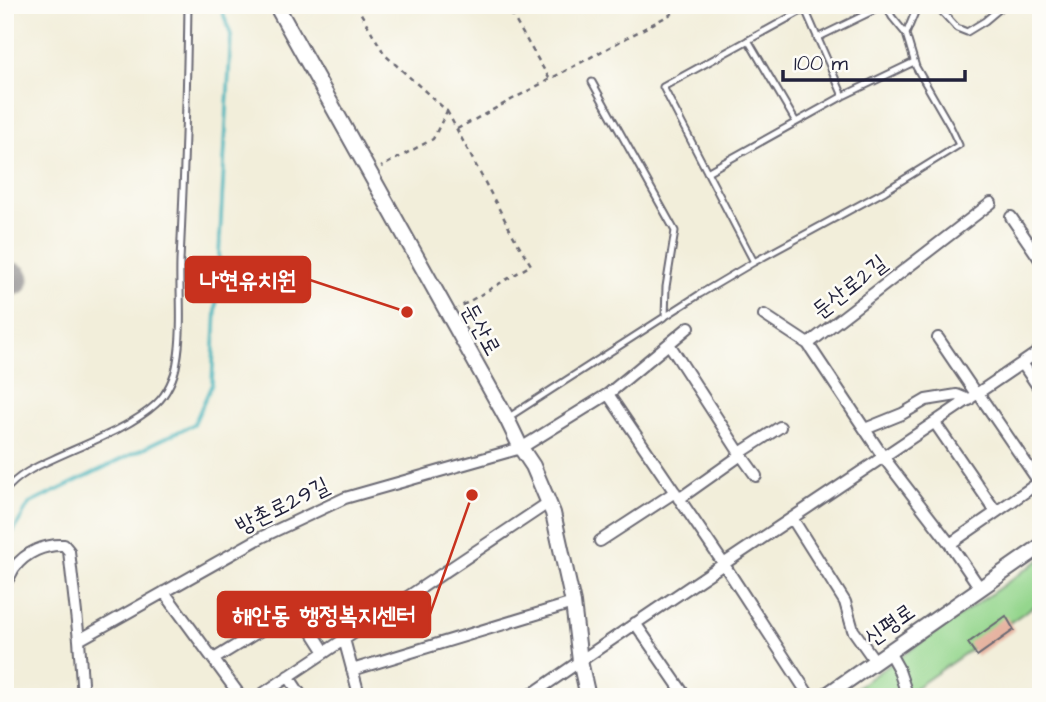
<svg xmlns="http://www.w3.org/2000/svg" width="1046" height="702" font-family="'Architects Daughter','Poor Story',sans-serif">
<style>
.green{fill:#94d68d;stroke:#5b7c64;stroke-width:2}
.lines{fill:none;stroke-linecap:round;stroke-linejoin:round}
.stream{stroke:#43b3bb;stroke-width:3.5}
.taxiway{stroke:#8a888a;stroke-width:33}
.building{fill:#e6b4a1}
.service-casing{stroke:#6b6973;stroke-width:9}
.minor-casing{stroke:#6b6973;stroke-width:14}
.tertiary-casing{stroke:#6b6973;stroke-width:18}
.path{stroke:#6b6973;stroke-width:2.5;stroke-dasharray:5 5;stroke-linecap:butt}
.service{stroke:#fff;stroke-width:5}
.minor{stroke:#fff;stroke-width:10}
.tertiary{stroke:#fff;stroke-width:14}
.labels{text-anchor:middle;stroke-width:5;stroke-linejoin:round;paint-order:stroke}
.street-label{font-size:23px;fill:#22223b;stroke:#fdfcf7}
.leader{fill:none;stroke:#c8321e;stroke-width:2.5}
.callout-dot{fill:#c8321e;stroke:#fdfcf7;stroke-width:2.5}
.callout{fill:#c8321e;stroke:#c8321e;stroke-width:2.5}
.callout-label{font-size:24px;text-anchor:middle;font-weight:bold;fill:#fff}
</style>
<rect width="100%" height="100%" fill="#fdfcf7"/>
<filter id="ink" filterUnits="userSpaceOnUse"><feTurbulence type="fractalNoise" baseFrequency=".0143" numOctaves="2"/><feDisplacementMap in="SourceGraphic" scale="14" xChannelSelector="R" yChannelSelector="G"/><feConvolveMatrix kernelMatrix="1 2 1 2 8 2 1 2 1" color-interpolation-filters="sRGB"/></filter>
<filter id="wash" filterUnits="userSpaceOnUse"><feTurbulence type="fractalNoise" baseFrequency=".00686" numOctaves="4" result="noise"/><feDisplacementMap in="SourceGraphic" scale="28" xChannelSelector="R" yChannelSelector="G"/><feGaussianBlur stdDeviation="1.57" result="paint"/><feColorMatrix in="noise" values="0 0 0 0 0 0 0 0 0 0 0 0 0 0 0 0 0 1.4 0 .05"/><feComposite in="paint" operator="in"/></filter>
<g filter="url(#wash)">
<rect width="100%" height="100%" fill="#f2eeda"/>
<path class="green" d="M1041 559V601L902 697H843Z"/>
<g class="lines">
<path class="stream" d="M5 546 29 504 194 424 212 384 231 35 220 5"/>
<path class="taxiway" d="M5 278 13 279"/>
</g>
<g id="blocks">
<path class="building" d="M1006 616 1014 630 977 656 968 643Z"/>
</g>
</g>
<g filter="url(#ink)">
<use href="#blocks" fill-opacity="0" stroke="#6b6973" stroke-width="2"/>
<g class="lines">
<defs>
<path id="service" d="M886 5 892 17 906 34
M936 5 957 28 967 32 985 21 1004 5
M805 9 843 96 914 62
M817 38 885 5
M748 40 796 122
M592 82 675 231 666 287 665 317
M707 172 843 96
M754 262 663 87 805 9 808 5
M509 417 700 294 754 262 885 191 959 145 950 126 916 67 906 34 918 5
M5 491C18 475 35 467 53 459 85 444 130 428 156 404 167 394 175 376 177 362 183 329 179 294 180 261 184 175 187 90 188 5"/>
<path id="minor" d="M1011 217 1041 261
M764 315 808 344 884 458 950 544 980 588
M938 338 976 394
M669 344 741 455
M808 344 991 203
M1022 363 1041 391
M978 393 1039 482
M608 394 723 563 810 697
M935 423 996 512
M865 429 902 414 926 400 957 395 969 400
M740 453 780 427
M679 499 741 455 756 476
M792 518 845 602 853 630 875 661
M600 541 675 492
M950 544 1041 481
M5 583C9 579 11 573 14 568 26 552 45 544 64 545L69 551 79 640 83 697
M164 592 241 697
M635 623 686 697
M344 639 358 691 362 697
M79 640 262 537 345 498 521 448 608 394 689 327
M889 652 898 668 908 697
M214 659 297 608 325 652
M352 670 573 603
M288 676 302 697
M258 697 548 503
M528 697C698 579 871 467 1041 350"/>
<path id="tertiary" d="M276 5 507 419 521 448 533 466 553 513 573 603 580 661 588 697
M824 697 1041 546"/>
</defs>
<use href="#service" class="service-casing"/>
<use href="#minor" class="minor-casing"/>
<use href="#tertiary" class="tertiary-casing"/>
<path class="path" d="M356 5 385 55 447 111 433 139 381 167
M506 5 549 78
M447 111 514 237 531 265 458 308
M457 129 688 5"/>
<use href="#service" class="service"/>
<use href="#minor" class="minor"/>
<use href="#tertiary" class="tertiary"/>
</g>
</g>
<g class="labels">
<g class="street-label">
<text transform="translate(849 286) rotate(-38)" y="8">둔산로2길</text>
<text transform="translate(482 329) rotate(61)" y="8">둔산로</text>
<text transform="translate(282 505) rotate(-26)" y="8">방촌로29길</text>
<text transform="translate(889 624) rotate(-35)" y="8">신평로</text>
</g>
</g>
<path class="leader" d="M407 312L310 280M472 495L430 614"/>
<g class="callout-dot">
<circle cx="407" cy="312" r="7"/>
<circle cx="472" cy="495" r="7"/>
</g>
<g class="callout">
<rect x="186" y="257" width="124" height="45" rx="7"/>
<rect x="218" y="592" width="212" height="45" rx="7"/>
</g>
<g class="callout-label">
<text x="248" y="288">나현유치원</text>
<text x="324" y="623">해안동 행정복지센터</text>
</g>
<rect width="1046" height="702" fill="none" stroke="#fdfcf7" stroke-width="28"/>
<path d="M783 70v10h182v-10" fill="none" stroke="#22223b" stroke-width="3.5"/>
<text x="794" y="70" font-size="21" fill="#22223b" stroke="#fdfcf7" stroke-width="5" paint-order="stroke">100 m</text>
</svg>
